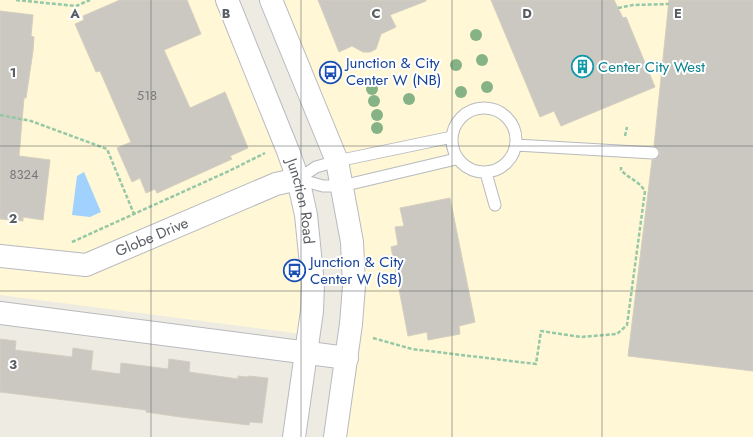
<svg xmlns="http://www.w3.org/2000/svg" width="753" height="437" font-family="Jost,sans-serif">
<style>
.commercial{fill:#fff7d5}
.water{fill:#a0d1ff}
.building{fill:#cbc8c1;stroke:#d3cec0}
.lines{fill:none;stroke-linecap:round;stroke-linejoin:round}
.lane-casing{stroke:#b7babf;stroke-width:13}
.street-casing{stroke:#b7babf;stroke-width:24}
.secondary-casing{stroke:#b7bbc1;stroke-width:24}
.path{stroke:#95c8a6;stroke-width:2.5;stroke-dasharray:4 2;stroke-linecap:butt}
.lane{stroke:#fff;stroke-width:11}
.street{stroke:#fff;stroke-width:22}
.secondary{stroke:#fff;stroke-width:22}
.tree{fill:#86b385}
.grid{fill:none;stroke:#5a5e63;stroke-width:1;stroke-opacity:0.55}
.labels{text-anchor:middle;stroke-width:4;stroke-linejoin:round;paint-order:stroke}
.number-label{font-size:13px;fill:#76787a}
.transit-label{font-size:15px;fill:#164399;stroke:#fff;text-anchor:start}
.culture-label{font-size:15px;fill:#0d838f;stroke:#fff;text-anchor:start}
.street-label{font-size:15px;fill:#5a5e63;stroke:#fff}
.grid-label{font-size:13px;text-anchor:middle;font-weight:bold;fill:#5a5e63;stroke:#fff;stroke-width:4;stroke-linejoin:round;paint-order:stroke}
</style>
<rect width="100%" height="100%" fill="#eeece2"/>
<path class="commercial" d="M0 0H227L288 151 310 335 0 295Z
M271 0H753V437H335L347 358V208Z"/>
<path class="water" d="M84 172 101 212 90 217 72 215 77 176Z"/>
<path class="building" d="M120 0H187L201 34 164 50 190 108 225 92 248 148 230 156 232 159 157 193 155 189 146 193 140 178 132 182 117 148 131 142 100 71 96 72 75 24 84 20 83 16Z
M318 0H426V1L390 15 396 27 381 34 376 49 370 52H363L352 46 339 52Z
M491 0H614L623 18 626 17 655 87 561 126 554 111 540 117Z
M669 0H753V371L628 356 652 160 656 159 660 154 659 150 654 146Z
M0 11 33 15 31 36 34 37 33 51 26 98H24L19 156 50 160 43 220 23 217V221L0 219Z
M450 198 475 322 459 326 460 334 428 340 427 332 408 336 391 247 398 245 395 227 404 226 400 208Z
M0 339 16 341 15 350 72 357 73 348 93 351 91 370 120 374 121 363 168 369 169 359 190 362 189 372 238 379V376L248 377V376L268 378 262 423 250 422 249 425 180 417 146 412V410L0 392Z"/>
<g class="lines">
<defs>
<path id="lane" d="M452 140a32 32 0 1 1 64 0a32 32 0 1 1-64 0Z
M516 145 653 153
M486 173 495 205
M298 179 323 186H342L456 159
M298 179 316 167 337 161 452 137"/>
<g id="street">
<path id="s1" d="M0 256 86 265 276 184 298 179"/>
<path d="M0 313 347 358"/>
</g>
<g id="secondary">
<path id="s2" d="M227 0 288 151 298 179 306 215 313 284 312 311 294 437"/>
<path d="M271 0 337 161 352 242 354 286 351 324 335 437"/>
</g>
</defs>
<use href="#lane" class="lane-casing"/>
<use href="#street" class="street-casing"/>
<use href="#secondary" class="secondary-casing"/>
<path class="path" d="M16 0 76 6 90 0
M618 8 633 5 669 4
M0 115 31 121 107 149 134 214
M625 136 627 127
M72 242 229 171 265 153
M373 338 412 349 536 364 541 331 581 337 617 334 627 325 645 191C637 179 630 180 621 170V167"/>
<use href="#lane" class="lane"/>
<use href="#street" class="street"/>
<use href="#secondary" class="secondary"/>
</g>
<g class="tree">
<circle cx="476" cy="35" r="6"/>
<circle cx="482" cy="60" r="6"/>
<circle cx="456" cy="65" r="6"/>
<circle cx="487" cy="87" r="6"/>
<circle cx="372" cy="89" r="6"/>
<circle cx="461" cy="92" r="6"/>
<circle cx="409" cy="99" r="6"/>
<circle cx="374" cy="101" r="6"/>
<circle cx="377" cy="115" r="6"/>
<circle cx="377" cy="128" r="6"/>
</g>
<path class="grid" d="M151 0V437M301 0V437M452 0V437M602 0V437M0 146H753M0 291H753"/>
<defs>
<symbol id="building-ring" viewBox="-11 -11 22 22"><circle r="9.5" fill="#fff" stroke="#0f9aa8" stroke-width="1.5"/><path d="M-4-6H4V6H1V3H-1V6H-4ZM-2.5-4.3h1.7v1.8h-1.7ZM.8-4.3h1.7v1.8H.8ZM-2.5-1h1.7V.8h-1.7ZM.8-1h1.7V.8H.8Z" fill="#0f9aa8"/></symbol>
<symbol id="bus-ring" viewBox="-11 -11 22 22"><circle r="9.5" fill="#fff" stroke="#1a4fb4" stroke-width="1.5"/><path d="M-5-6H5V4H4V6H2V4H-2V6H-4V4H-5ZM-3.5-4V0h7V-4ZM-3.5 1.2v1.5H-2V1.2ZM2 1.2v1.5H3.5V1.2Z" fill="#1a4fb4"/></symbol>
</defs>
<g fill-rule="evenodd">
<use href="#building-ring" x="570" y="54" width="25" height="25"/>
<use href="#bus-ring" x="318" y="60" width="25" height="25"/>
<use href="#bus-ring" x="282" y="258" width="25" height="25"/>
</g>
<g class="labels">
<g class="number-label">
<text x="147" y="100">518</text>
<text x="24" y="179">8324</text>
</g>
<g class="transit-label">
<text x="346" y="68">Junction &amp; City<tspan x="346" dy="17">Center W (NB)</tspan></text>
<text x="310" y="267">Junction &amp; City<tspan x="310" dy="17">Center W (SB)</tspan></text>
</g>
<g class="culture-label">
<text x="598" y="72">Center City West</text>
</g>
<g class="street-label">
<text dy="5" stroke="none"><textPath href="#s2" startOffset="215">Junction Road</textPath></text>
<text dy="5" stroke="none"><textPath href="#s1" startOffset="158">Globe Drive</textPath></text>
</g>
</g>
<g class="grid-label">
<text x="75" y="18">A</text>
<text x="226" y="18">B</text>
<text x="376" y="18">C</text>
<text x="527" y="18">D</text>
<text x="678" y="18">E</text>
<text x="13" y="77">1</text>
<text x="13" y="223">2</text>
<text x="13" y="369">3</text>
</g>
</svg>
